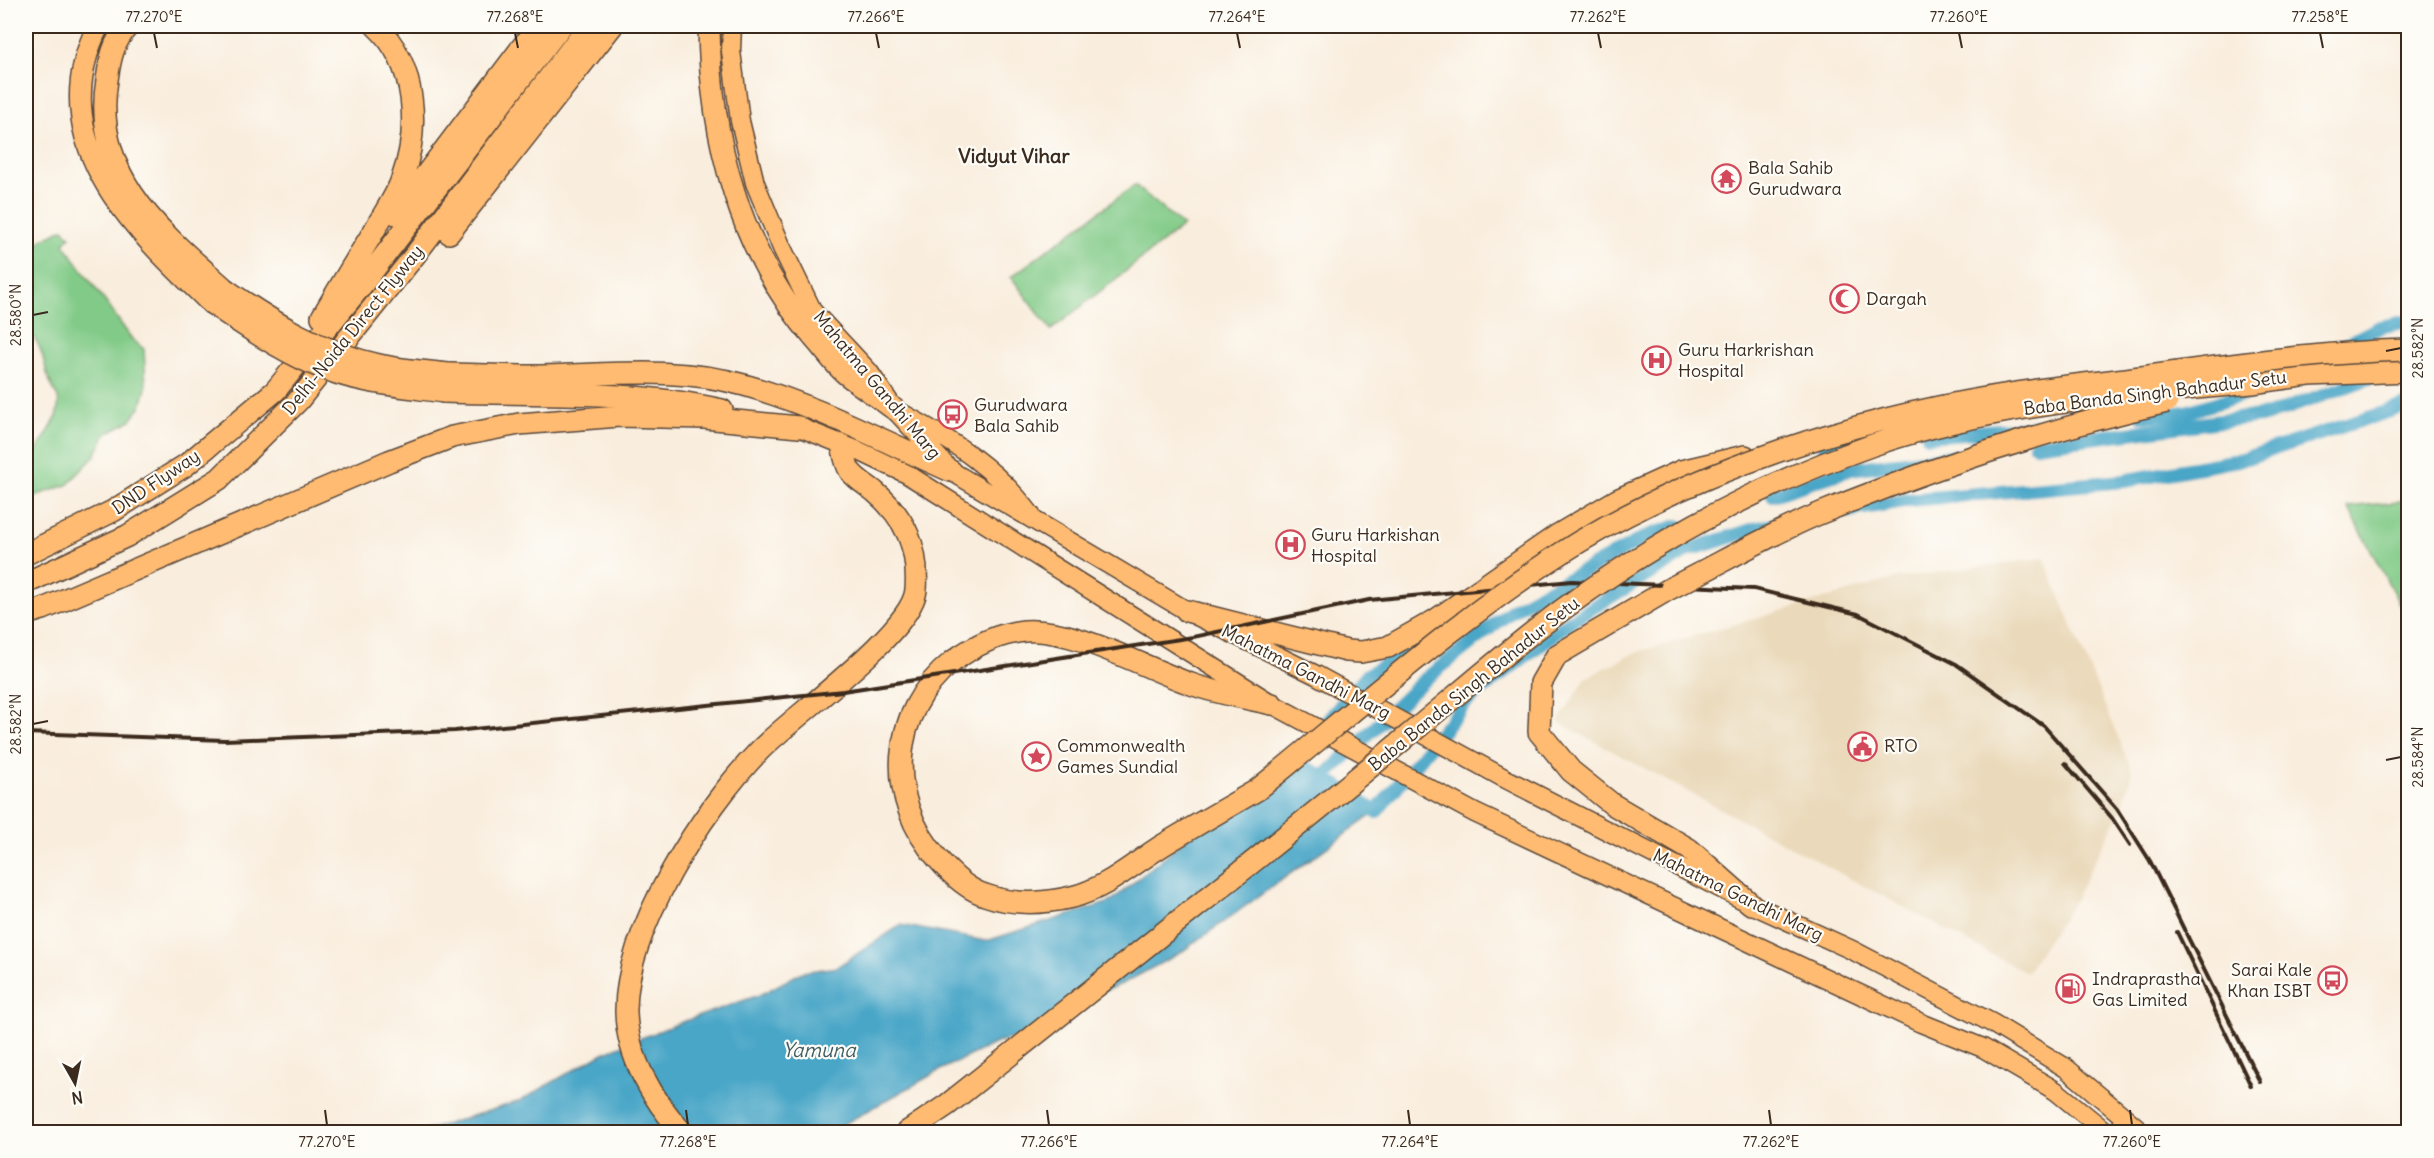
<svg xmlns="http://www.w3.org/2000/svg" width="2434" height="1158" font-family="Delius,sans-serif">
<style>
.built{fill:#ead9ba}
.green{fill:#81ca87;stroke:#5e7a52;stroke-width:1.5}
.water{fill:#48a6c7;stroke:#426872;stroke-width:1.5}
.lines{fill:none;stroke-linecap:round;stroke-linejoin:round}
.canal{stroke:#48a6c7;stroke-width:14}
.major-casing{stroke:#58473b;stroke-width:21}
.highway-casing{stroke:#58473b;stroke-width:24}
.major{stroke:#ffbb71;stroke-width:18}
.highway{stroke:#ffbb71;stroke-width:21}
.rail{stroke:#3b2a1e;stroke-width:4}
.highway-bridge-casing{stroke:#58473b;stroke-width:24;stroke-linecap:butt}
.highway-bridge{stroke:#ffbb71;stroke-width:21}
.ticks{fill:none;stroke:#3b2a1e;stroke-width:2}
.labels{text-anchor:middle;stroke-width:4.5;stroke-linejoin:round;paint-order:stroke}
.poi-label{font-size:18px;fill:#3b2a1e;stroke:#fdfcf7;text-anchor:start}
.street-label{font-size:18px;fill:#3b2a1e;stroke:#fdfcf7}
.neighbourhood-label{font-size:20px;font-weight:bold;fill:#3b2a1e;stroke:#fdfcf7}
.water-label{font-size:20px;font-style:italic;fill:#405c62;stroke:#fdfcf7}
.neatline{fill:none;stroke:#3b2a1e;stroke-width:2}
.ticks-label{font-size:15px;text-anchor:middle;fill:#3b2a1e}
</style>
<rect width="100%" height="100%" fill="#fdfcf7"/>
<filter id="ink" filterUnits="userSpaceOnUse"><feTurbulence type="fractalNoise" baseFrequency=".0167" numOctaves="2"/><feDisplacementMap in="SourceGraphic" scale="12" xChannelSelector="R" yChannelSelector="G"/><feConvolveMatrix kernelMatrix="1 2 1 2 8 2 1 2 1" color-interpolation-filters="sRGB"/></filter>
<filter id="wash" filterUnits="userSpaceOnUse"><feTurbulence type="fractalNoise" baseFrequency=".008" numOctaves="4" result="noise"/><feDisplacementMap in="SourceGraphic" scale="24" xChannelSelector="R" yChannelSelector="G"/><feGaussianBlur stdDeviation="1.35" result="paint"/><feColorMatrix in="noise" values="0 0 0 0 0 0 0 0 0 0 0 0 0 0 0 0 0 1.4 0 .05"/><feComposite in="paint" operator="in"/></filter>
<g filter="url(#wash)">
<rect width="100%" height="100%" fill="#f9eddd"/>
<path class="built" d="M2044 558 2132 771 2123 806 2071 906 2026 973 1558 722 1586 678 1634 653 1897 578Z"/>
<path class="green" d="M1135 185 1183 226 1051 330 1011 277Z
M63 229 70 236 64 244 132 339 144 349 146 388 141 406 131 420 106 434 94 457 67 485 26 499V462L33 459C39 443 51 431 56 417 57 412 60 403 58 399 57 393 52 387 50 382 43 366 44 341 26 332V319L31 321 30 310 26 305V242L38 246 41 240Z
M2408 501V620L2348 507Z"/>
<path class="water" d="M1293 761C1322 777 1347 797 1376 812L1180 953 1124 983 1080 1001 1050 1026 994 1044 944 1068 830 1132H421L520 1101 603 1053 682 1022 762 994 802 972 837 967 901 925 986 941 1110 902 1198 829Z"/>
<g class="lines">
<path class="canal" d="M2337 350 2380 327 2408 321
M2143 416 2187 412 2261 389
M1928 436 2046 426
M2035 445 2268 415 2370 378
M1824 447 1870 440
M1773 495 1851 469 1953 456
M1841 512 1909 500 2124 481 2243 459 2408 405
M1322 727 1366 676 1433 636
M1295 758 1293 761 1324 777 1376 812 1467 701 1572 620 1689 550 1758 528 1787 522
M1324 777 1423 681 1514 609 1648 536 1678 526"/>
</g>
</g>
<g filter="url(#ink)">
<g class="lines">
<defs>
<path id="major" d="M732 26 731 51 740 121 755 183 782 248 813 312 869 372 894 409 951 471 1187 611 1316 675 1504 778 1751 904 1852 950 1992 1023 2066 1068 2142 1132
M903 414C953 441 996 468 1031 515
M799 427 861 452 907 474 1272 704 1475 813 1921 1023 1983 1048 2056 1091 2106 1132"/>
<path id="highway" d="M98 26C41 142 133 228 211 303
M128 26C113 42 110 59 107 80 91 176 161 232 225 289
M709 26C710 139 740 253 815 339 825 350 834 364 846 374 861 386 878 397 894 409
M396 214 538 26
M449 233 612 26
M322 317C339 288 356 260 374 231 383 214 396 197 402 179 420 129 417 64 376 26
M448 374C479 375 509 376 540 376 607 375 679 366 744 385 815 405 883 441 951 471
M2252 383 2309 375 2408 371
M444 392C536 395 631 389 722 410
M26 554 113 511 186 465 275 391 365 281 561 26
M26 583 127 536 219 479 298 401 415 255 588 26
M1671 588 1557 655 1541 683 1539 732 1571 771 1612 804 1689 849 1751 904
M1187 611 1347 651 1361 652 1388 647 1434 621 1556 536 1617 500 1681 471 1745 456
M26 614 43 609 389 461 452 437 519 424 619 416 704 418 799 427
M1257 790C1225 809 1192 827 1160 847 1132 865 1105 889 1072 897 1043 904 1013 905 985 895 966 889 950 873 938 859 885 799 889 713 952 662 973 646 997 634 1024 631 1074 627 1142 667 1191 684 1216 693 1245 698 1272 704
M682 1132C653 1100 627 1057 626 1012 625 929 703 809 760 750 792 717 912 632 916 590 919 548 906 518 874 491 866 485 856 479 850 471 845 463 844 453 842 445
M907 1132 947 1105 1191 911"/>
</defs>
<use href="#major" class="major-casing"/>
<use href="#highway" class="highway-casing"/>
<use href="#major" class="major"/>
<use href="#highway" class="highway"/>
<path class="rail" d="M26 733 225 740 455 731 843 691 1193 637 1369 600 1572 581 1754 589 1858 614 1956 664 2044 726 2117 809 2150 861 2260 1082
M2065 763 2112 818 2130 845
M2177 932 2251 1086"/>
<defs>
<path id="highway-bridge" d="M225 289C272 322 323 353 379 365 401 370 425 371 448 374
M211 303C244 326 277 348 313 364 354 383 400 386 444 392
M1671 588C1721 563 1770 534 1821 513 1934 467 2048 429 2167 402
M1257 790C1362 705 1464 613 1579 542 1699 470 1854 420 1991 397 2043 388 2097 383 2149 376 2235 364 2322 352 2408 350
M1191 911C1263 854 1335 797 1405 738 1449 702 1492 664 1537 629 1639 549 1751 488 1873 445 1995 403 2125 395 2252 383"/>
</defs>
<use href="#highway-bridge" class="highway-bridge-casing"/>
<use href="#highway-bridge" class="highway-bridge"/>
</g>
</g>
<path class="ticks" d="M154 33 157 48M515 33 518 48M876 33 879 48M1237 33 1240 48M1598 33 1601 48M1959 33 1962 48M2320 33 2323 48M33 315 48 312M2386 351 2401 348M33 724 48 721M2386 760 2401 757M325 1110 327 1125M686 1110 688 1125M1047 1110 1049 1125M1408 1110 1410 1125M1769 1110 1771 1125M2130 1110 2132 1125"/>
<defs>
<symbol id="temple-ring" viewBox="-11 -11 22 22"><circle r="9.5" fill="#fdfcf7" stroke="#d1495b" stroke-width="1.5"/><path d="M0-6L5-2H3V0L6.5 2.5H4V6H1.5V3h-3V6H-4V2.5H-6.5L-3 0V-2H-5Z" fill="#d1495b"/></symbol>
<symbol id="mosque-ring" viewBox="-11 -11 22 22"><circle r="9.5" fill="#fdfcf7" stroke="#d1495b" stroke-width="1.5"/><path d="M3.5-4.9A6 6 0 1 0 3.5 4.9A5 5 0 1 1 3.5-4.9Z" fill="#d1495b"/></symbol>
<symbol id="hospital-ring" viewBox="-11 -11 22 22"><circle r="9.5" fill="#fdfcf7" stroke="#d1495b" stroke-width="1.5"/><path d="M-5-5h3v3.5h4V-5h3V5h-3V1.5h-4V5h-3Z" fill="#d1495b"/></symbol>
<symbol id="bus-ring" viewBox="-11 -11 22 22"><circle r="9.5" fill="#fdfcf7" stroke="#d1495b" stroke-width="1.5"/><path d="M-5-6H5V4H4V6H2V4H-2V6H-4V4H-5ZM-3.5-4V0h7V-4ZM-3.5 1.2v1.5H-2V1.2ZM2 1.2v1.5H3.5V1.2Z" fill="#d1495b"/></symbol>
<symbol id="civic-ring" viewBox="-11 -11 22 22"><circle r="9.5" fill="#fdfcf7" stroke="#d1495b" stroke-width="1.5"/><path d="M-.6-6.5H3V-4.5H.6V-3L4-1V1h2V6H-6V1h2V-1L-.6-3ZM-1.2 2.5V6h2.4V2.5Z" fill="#d1495b"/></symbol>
<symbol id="sight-ring" viewBox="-11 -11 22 22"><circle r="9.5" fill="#fdfcf7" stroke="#d1495b" stroke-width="1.5"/><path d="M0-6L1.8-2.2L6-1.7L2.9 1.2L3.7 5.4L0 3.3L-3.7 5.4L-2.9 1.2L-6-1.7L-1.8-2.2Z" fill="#d1495b"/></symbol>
<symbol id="fuel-ring" viewBox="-11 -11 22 22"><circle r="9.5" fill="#fdfcf7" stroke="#d1495b" stroke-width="1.5"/><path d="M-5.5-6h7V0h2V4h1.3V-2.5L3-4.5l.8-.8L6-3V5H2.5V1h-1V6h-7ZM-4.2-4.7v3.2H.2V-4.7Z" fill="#d1495b"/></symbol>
</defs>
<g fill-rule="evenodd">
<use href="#temple-ring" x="1710" y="162" width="33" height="33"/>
<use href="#mosque-ring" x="1828" y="282" width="33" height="33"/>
<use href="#hospital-ring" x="1640" y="344" width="33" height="33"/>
<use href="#bus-ring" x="936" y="398" width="33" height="33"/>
<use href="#hospital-ring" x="1274" y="528" width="33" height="33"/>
<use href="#civic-ring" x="1846" y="730" width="33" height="33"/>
<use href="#sight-ring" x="1020" y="740" width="33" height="33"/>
<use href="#bus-ring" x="2316" y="964" width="33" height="33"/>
<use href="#fuel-ring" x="2054" y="972" width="33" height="33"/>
</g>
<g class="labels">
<g class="poi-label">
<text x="1748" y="174">Bala Sahib<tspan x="1748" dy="21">Gurudwara</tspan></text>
<text x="1866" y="305">Dargah</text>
<text x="1678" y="356">Guru Harkrishan<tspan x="1678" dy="21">Hospital</tspan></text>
<text x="974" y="411">Gurudwara<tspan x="974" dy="21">Bala Sahib</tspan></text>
<text x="1311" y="541">Guru Harkishan<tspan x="1311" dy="21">Hospital</tspan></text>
<text x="1057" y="752">Commonwealth<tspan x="1057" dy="21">Games Sundial</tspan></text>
<text x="1884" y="752">RTO</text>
<text x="2312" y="976" text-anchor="end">Sarai Kale<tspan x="2312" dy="21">Khan ISBT</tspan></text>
<text x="2092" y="985">Indraprastha<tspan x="2092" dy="21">Gas Limited</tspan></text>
</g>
<g class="street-label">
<text transform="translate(353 330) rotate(-51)" y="6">Delhi-Noida Direct Flyway</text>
<text transform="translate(877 385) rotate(50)" y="6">Mahatma Gandhi Marg</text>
<text transform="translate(2155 393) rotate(-7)" y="6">Baba Banda Singh Bahadur Setu</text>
<text transform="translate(156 482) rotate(-34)" y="6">DND Flyway</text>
<text transform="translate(1306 672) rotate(27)" y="6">Mahatma Gandhi Marg</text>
<text transform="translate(1474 684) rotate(-39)" y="6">Baba Banda Singh Bahadur Setu</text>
<text transform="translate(1738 895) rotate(26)" y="6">Mahatma Gandhi Marg</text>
</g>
<g class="neighbourhood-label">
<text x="1014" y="163">Vidyut Vihar</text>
</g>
<g class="water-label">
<text x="819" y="1057">Yamuna</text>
</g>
</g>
<rect width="2434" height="1158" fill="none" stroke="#fdfcf7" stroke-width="66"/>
<g transform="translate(75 1083) rotate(171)" stroke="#fdfcf7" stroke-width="4.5" paint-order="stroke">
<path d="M0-4.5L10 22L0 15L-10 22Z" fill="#3b2a1e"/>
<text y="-9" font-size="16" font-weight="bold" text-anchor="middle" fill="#3b2a1e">N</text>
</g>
<rect x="33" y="33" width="2368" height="1092" class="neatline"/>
<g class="ticks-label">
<text x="154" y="22">77.270°E</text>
<text x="515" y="22">77.268°E</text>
<text x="876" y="22">77.266°E</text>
<text x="1237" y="22">77.264°E</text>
<text x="1598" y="22">77.262°E</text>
<text x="1959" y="22">77.260°E</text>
<text x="2320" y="22">77.258°E</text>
<text transform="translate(16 315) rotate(-90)" y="5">28.580°N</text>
<text transform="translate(2418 348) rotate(-90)" y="5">28.582°N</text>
<text transform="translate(16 724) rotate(-90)" y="5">28.582°N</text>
<text transform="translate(2418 757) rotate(-90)" y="5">28.584°N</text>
<text x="327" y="1147">77.270°E</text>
<text x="688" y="1147">77.268°E</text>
<text x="1049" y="1147">77.266°E</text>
<text x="1410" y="1147">77.264°E</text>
<text x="1771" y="1147">77.262°E</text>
<text x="2132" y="1147">77.260°E</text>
</g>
</svg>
